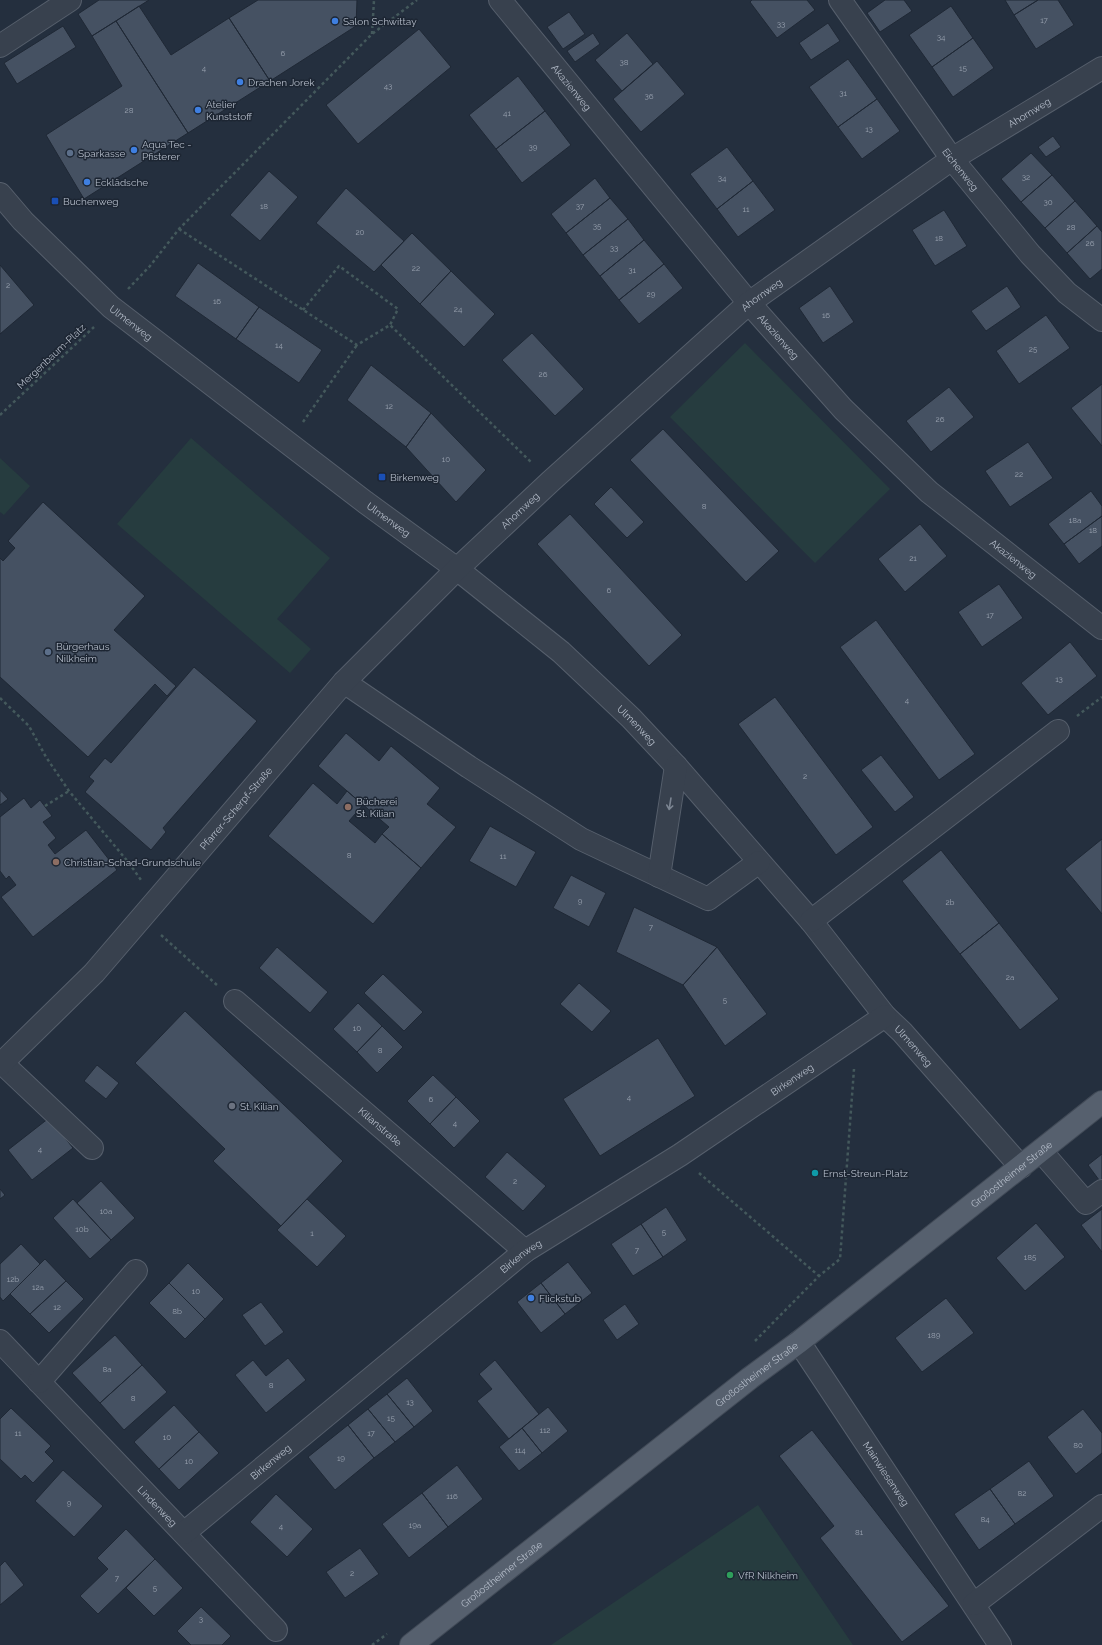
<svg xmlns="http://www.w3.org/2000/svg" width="1102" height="1645" font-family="Raleway,sans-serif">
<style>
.green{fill:#263c3f}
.building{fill:#455162;stroke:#1f2835}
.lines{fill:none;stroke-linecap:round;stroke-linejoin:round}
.minor-casing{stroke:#565f6c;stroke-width:24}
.major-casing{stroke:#414a57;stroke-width:24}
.path{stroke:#44595c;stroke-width:2.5;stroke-dasharray:3 3;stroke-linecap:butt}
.minor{stroke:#38414e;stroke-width:22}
.major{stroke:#56606e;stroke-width:22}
.oneway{stroke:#7c8592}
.shop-dot{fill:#3f7fe0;stroke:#1d2633;stroke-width:1.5}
.service-dot{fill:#5c6f8a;stroke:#1d2633;stroke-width:1.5}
.transit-dot{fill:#1a4fb4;stroke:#1d2633;stroke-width:1.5}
.education-dot{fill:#8d6e63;stroke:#1d2633;stroke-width:1.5}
.worship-dot{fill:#6b7280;stroke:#1d2633;stroke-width:1.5}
.culture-dot{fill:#0f9aa8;stroke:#1d2633;stroke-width:1.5}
.leisure-dot{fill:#2e9e5b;stroke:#1d2633;stroke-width:1.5}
.labels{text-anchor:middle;stroke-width:3;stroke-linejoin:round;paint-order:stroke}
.number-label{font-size:8px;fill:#98a1af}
.poi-label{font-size:10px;fill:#b4bcc9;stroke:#1d2633;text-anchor:start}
.street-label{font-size:10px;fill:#b4bcc9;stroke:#1d2633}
</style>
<rect width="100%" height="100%" fill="#242f3e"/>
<path class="green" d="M745 343 890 489 815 563 670 417Z
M191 438 330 558 277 619 311 649 290 673 117 524Z
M0 458 30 486 4 515 0 512Z
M758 1505 853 1645H551Z"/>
<path class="building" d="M99 0H149L92 36 78 14Z
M258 0H357L356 26 270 81 229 18Z
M752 0H807L815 10 777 38 750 2Z
M885 0H904L912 11 880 32 867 13Z
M1005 0H1038L1014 15Z
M1038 0H1058L1074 25 1036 49 1014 15Z
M139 6 171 55 229 18 270 81 188 133 116 21Z
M951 6 973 38 932 67 909 35Z
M569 12 585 34 563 49 547 27Z
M116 21 188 133 84 199 46 135 122 86 92 36Z
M828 23 840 41 811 60 799 43Z
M63 26 76 47 17 84 4 63Z
M419 29 451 67 358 144 326 105Z
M593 33 600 44 575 62 567 51Z
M627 33 653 64 622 91 595 60Z
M973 38 994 68 953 97 932 67Z
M848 59 877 99 838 127 809 87Z
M657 61 685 94 641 132 613 99Z
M518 76 545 111 496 149 469 115Z
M877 99 900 131 862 159 838 127Z
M545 111 571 145 522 183 496 149Z
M1053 136 1061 147 1046 157 1038 147Z
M727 147 753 181 717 209 690 174Z
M1031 153 1052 175 1021 202 1001 179Z
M269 171 298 197 260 241 230 215Z
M1052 175 1075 201 1045 228 1021 202Z
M595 178 610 198 566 233 551 214Z
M753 181 775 210 738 237 717 209Z
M346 188 404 241 374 272 316 223Z
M610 198 628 219 583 255 566 233Z
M1075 201 1097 226 1067 253 1045 228Z
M944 210 967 246 935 266 912 230Z
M628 219 644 240 600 276 583 255Z
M1097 226 1102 232V269L1090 279 1067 253Z
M412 233 451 271 420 304 381 265Z
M644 240 664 264 619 300 600 276Z
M198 263 259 307 236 339 175 296Z
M664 264 683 288 639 324 619 300Z
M0 265 34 305 0 334Z
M451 271 495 314 464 347 420 304Z
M830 286 854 322 823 343 799 308Z
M1007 286 1021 307 986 331 971 311Z
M259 307 322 350 299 383 236 339Z
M1046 315 1070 348 1019 384 996 351Z
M532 333 584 389 555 416 502 360Z
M371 365 431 413 406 447 347 400Z
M1102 384V446L1071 408Z
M949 387 974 417 931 452 906 421Z
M431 413 486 470 456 502 406 447Z
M663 429 779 551 746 582 630 460Z
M1028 442 1053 478 1010 507 985 471Z
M611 487 644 522 627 538 594 504Z
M1091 491 1102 506V516L1064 544 1048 524Z
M43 502 145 596 114 630 176 686 167 696 155 684 88 757 0 677V558L3 561 15 548 8 541Z
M570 514 682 635 649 666 537 544Z
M1102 516V546L1079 564 1064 544Z
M920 524 947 556 905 592 878 559Z
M999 584 1023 618 982 647 958 612Z
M876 620 975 754 939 780 840 647Z
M1070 642 1097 676 1048 715 1021 683Z
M194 667 257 721 163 828 166 832 151 850 85 792 94 781 89 777 105 758 111 763Z
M775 697 873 827 836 855 738 724Z
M346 733 379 761 391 746 440 788 427 804 456 827 421 868 382 834 389 827 318 766Z
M881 755 914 797 895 812 861 770Z
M313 783 337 804 347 791 363 805 349 821 375 843 382 834 421 868 373 924 268 836Z
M0 790 8 799 0 805Z
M24 798 31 808 40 800 52 816 43 822 56 838 48 845 55 854 86 830 117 870 33 937 1 897 16 885 9 876 6 879 0 871V817Z
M490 826 536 852 516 887 469 861Z
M1102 839V914L1065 869Z
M941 850 999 923 960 954 902 881Z
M571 875 606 893 589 927 553 908Z
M634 907 717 947 683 985 616 952Z
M999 923 1059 999 1020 1030 960 954Z
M277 947 328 992 310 1013 259 968Z
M717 947 767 1014 725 1046 683 985Z
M383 974 423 1012 404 1031 364 993Z
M579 983 611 1011 592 1032 560 1004Z
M358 1003 382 1026 357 1052 333 1029Z
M185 1011 343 1161 281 1226 213 1161 225 1149 135 1063Z
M382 1026 403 1047 377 1073 357 1052Z
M658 1038 695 1096 600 1156 563 1099Z
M97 1065 119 1083 106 1099 84 1081Z
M433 1075 456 1097 430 1124 407 1101Z
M456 1097 480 1121 454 1148 430 1124Z
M49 1118 73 1148 32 1180 8 1150Z
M507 1152 546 1186 523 1211 485 1177Z
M1102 1154V1184L1088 1165Z
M101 1181 135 1218 111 1240 77 1203Z
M0 1189 5 1195 0 1199Z
M73 1199 111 1240 90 1259 53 1218Z
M307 1199 346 1236 317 1267 277 1230Z
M666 1207 687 1240 663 1257 641 1224Z
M1102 1209V1252L1081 1225Z
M1036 1223 1065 1257 1025 1291 996 1258Z
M641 1224 663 1257 633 1276 611 1244Z
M21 1244 40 1264 3 1301 0 1297V1264Z
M45 1259 66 1281 30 1314 10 1294Z
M568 1262 592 1293 565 1314 541 1283Z
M188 1263 224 1299 205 1319 169 1283Z
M66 1281 84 1299 49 1333 30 1314Z
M169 1283 205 1319 185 1339 149 1303Z
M541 1283 565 1314 541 1333 517 1302Z
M946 1298 974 1333 922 1372 895 1338Z
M261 1302 284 1332 265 1346 242 1315Z
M625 1304 639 1324 617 1340 603 1320Z
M115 1335 142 1365 100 1403 72 1373Z
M288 1358 306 1380 266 1413 235 1375 253 1360 266 1376Z
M495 1360 539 1414 509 1439 477 1401 492 1389 479 1374Z
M142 1365 167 1392 124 1430 100 1403Z
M407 1378 433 1411 414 1427 387 1394Z
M387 1394 414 1427 395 1442 368 1409Z
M174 1405 199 1432 159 1469 134 1442Z
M548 1407 568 1431 542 1453 522 1428Z
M11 1408 51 1446 45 1452 54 1461 33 1483 25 1475 21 1479 0 1459V1419Z
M368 1409 395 1442 374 1458 348 1425Z
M1083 1409 1102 1433V1453L1076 1474 1047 1437Z
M348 1425 374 1458 335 1490 308 1457Z
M522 1428 542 1453 519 1471 499 1447Z
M812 1430 949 1606 902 1642 820 1538 834 1526 779 1456Z
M199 1432 219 1453 179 1490 159 1469Z
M1029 1461 1054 1496 1015 1524 990 1489Z
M457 1465 483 1499 448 1527 422 1493Z
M63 1470 103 1506 74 1537 35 1501Z
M990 1489 1015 1524 979 1550 954 1514Z
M422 1493 448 1527 409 1558 382 1524Z
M276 1494 313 1529 287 1557 250 1522Z
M126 1529 155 1559 98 1614 80 1596 108 1569 97 1558Z
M360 1548 379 1574 345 1598 326 1572Z
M155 1559 183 1588 154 1616 126 1588Z
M5 1561 24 1585 0 1605V1566Z
M201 1607 231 1636 222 1645H191L177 1631Z"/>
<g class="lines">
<defs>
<g id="minor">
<path id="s1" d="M500 0 749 303 843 409 929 492 1102 628"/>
<path id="s2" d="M840 0 952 159 1030 254 1067 293 1102 320"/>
<path d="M0 46 70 0"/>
<path id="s3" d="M0 194 23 221 111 307 365 502 457 569 561 652 631 718 676 766 811 921 885 1016 902 1032 1021 1167"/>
<path d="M344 682 469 767 581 839 708 899 759 862"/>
<path d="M659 876 676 766"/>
<path d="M811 921 1058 731"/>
<path id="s4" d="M235 1001 525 1251"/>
<path d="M2 1063 92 1148"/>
<path id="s5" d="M0 1065 94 973 344 682 457 569 551 481 749 303 952 159 1102 68"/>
<path d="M1041 1151 1086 1203 1102 1191"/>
<path id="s6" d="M0 1341 276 1630"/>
<path id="s7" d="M799 1342 1000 1645"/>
<path d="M39 1382 136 1271"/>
<path id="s8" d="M184 1533 525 1251 680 1155 885 1016"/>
<path d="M974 1604 1102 1506"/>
</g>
<g id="major">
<path id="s9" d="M411 1645 750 1378 799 1342 1102 1102"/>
</g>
</defs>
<use href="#minor" class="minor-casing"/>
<use href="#major" class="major-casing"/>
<path class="path" d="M372 34 374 0
M179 229 357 345 390 325 532 463
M128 289 150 266 179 229 372 34 417 0
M303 310 339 266 398 309 390 325
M0 415 94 327
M303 422 357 345
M0 698 29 726 46 757 69 791 129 863 141 880
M1077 716 1102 697
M45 806 69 791
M161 935 217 985
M699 1173 819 1276
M755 1341 819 1276 840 1259 854 1069
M372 1645 387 1634"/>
<use href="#minor" class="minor"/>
<use href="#major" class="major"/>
</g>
<defs><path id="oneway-shaft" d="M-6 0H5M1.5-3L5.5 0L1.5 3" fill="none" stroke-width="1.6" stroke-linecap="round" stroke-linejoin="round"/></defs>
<use class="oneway" href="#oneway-shaft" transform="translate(670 804) rotate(99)"/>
<g class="shop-dot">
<circle cx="335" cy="21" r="4"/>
<circle cx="240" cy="82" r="4"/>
<circle cx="198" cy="110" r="4"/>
<circle cx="134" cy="150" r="4"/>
<circle cx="87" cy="182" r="4"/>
<circle cx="531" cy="1298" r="4"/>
</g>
<g class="service-dot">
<circle cx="70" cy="153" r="4"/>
<circle cx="48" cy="652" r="4"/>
</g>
<g class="transit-dot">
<rect x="51" y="197" width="8" height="8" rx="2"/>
<rect x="378" y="473" width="8" height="8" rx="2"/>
</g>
<g class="education-dot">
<circle cx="348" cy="807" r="4"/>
<circle cx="56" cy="862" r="4"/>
</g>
<circle class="worship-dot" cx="232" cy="1106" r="4"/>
<circle class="culture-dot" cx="815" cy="1173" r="4"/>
<circle class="leisure-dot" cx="730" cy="1575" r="4"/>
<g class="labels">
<g class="number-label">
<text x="1044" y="23">17</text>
<text x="781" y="27">33</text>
<text x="941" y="40">34</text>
<text x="283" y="56">6</text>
<text x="624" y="65">38</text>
<text x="204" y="71">4</text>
<text x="963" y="71">15</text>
<text x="388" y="89">43</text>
<text x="843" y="96">31</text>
<text x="649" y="99">36</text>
<text x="129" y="113">28</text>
<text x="507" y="116">41</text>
<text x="869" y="132">13</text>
<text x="533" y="150">39</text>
<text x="1026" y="180">32</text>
<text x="722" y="181">34</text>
<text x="1048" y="205">30</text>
<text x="264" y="209">18</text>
<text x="580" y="209">37</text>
<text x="746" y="212">11</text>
<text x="597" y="229">35</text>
<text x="1071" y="230">28</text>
<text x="360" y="235">20</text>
<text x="939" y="241">18</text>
<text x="1090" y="246">26</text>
<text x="614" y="251">33</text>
<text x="416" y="271">22</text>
<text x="632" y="273">31</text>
<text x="8" y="288">2</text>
<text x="651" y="297">29</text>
<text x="217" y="304">16</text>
<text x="458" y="312">24</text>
<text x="826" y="318">16</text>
<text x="279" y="348">14</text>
<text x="1033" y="352">25</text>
<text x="543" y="377">26</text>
<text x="389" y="409">12</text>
<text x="940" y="422">26</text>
<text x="446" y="462">10</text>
<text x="1019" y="477">22</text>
<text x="704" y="509">8</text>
<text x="1075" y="523">18a</text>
<text x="1093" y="533">18</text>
<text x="913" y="561">21</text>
<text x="609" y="593">6</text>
<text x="990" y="618">17</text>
<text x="1059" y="682">13</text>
<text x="907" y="703">4</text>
<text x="805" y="779">2</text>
<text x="349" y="858">8</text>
<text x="503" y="859">11</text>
<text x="580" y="904">9</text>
<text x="950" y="905">2b</text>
<text x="651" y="930">7</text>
<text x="1010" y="980">2a</text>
<text x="725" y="1003">5</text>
<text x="357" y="1031">10</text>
<text x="380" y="1053">8</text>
<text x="629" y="1100">4</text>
<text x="431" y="1102">6</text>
<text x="455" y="1126">4</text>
<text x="40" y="1152">4</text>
<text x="515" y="1184">2</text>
<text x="106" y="1214">10a</text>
<text x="82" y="1232">10b</text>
<text x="664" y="1235">5</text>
<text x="312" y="1236">1</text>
<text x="637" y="1253">7</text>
<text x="1030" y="1260">185</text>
<text x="13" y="1282">12b</text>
<text x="38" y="1290">12a</text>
<text x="196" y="1294">10</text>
<text x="57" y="1310">12</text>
<text x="177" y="1314">8b</text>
<text x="934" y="1338">189</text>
<text x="107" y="1372">8a</text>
<text x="271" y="1388">8</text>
<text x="133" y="1401">8</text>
<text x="410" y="1405">13</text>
<text x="391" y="1421">15</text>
<text x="545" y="1433">112</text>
<text x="18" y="1436">11</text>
<text x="371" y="1436">17</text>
<text x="167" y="1440">10</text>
<text x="1078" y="1448">80</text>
<text x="520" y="1453">114</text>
<text x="341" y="1461">19</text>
<text x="189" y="1464">10</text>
<text x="1022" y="1496">82</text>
<text x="452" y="1499">116</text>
<text x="69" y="1506">9</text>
<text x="985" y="1522">84</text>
<text x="415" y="1528">19a</text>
<text x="281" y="1529">4</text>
<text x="859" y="1535">81</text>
<text x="352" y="1576">2</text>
<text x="117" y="1581">7</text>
<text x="155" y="1591">5</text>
<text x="201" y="1622">3</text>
</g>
<g class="poi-label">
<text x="343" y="25">Salon Schwittay</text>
<text x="248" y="86">Drachen Jorek</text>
<text x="206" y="108">Atelier<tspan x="206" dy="12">Kunststoff</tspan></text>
<text x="142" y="148">Aqua Tec -<tspan x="142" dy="12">Pfisterer</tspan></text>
<text x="78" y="157">Sparkasse</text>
<text x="95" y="186">Ecklädsche</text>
<text x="63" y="205">Buchenweg</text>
<text x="390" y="481">Birkenweg</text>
<text x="56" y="650">Bürgerhaus<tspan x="56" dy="12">Nilkheim</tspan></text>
<text x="356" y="805">Bücherei<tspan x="356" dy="12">St. Kilian</tspan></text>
<text x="64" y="866">Christian-Schad-Grundschule</text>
<text x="240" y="1110">St. Kilian</text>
<text x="823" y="1177">Ernst-Streun-Platz</text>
<text x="539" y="1302">Flickstub</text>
<text x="738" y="1579">VfR Nilkheim</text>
</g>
<g class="street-label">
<text dy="4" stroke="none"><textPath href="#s1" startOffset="113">Akazienweg</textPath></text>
<text dy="4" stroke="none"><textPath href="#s5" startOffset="1409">Ahornweg</textPath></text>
<text dy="4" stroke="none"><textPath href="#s2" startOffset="208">Eichenweg</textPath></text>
<text dy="4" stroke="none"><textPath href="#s5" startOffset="1085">Ahornweg</textPath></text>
<text dy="4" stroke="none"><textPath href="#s3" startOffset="184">Ulmenweg</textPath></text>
<text dy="4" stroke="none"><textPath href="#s1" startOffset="437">Akazienweg</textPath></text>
<text transform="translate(51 356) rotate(-43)" y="4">Mergenbaum-Platz</text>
<text dy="4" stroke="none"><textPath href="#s5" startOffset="761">Ahornweg</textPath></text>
<text dy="4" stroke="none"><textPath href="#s3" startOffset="508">Ulmenweg</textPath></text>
<text dy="4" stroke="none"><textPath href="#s1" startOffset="761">Akazienweg</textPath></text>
<text dy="4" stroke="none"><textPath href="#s3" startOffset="831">Ulmenweg</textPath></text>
<text dy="4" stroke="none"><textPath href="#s5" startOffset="349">Pfarrer-Scherpf-Straße</textPath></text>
<text dy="4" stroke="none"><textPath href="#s3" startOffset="1255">Ulmenweg</textPath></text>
<text dy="4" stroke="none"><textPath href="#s8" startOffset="760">Birkenweg</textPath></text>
<text dy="4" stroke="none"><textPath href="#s4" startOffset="192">Kilianstraße</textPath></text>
<text dy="4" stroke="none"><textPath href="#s9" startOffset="763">Großostheimer Straße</textPath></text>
<text dy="4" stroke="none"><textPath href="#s8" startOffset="436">Birkenweg</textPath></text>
<text dy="4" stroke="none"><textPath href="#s9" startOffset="439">Großostheimer Straße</textPath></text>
<text dy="4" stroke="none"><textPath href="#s8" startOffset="112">Birkenweg</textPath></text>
<text dy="4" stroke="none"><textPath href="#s7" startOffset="158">Mainwiesenweg</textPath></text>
<text dy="4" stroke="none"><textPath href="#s6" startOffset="228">Lindenweg</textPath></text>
<text dy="4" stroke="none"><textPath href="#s9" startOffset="115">Großostheimer Straße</textPath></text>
</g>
</g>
</svg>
